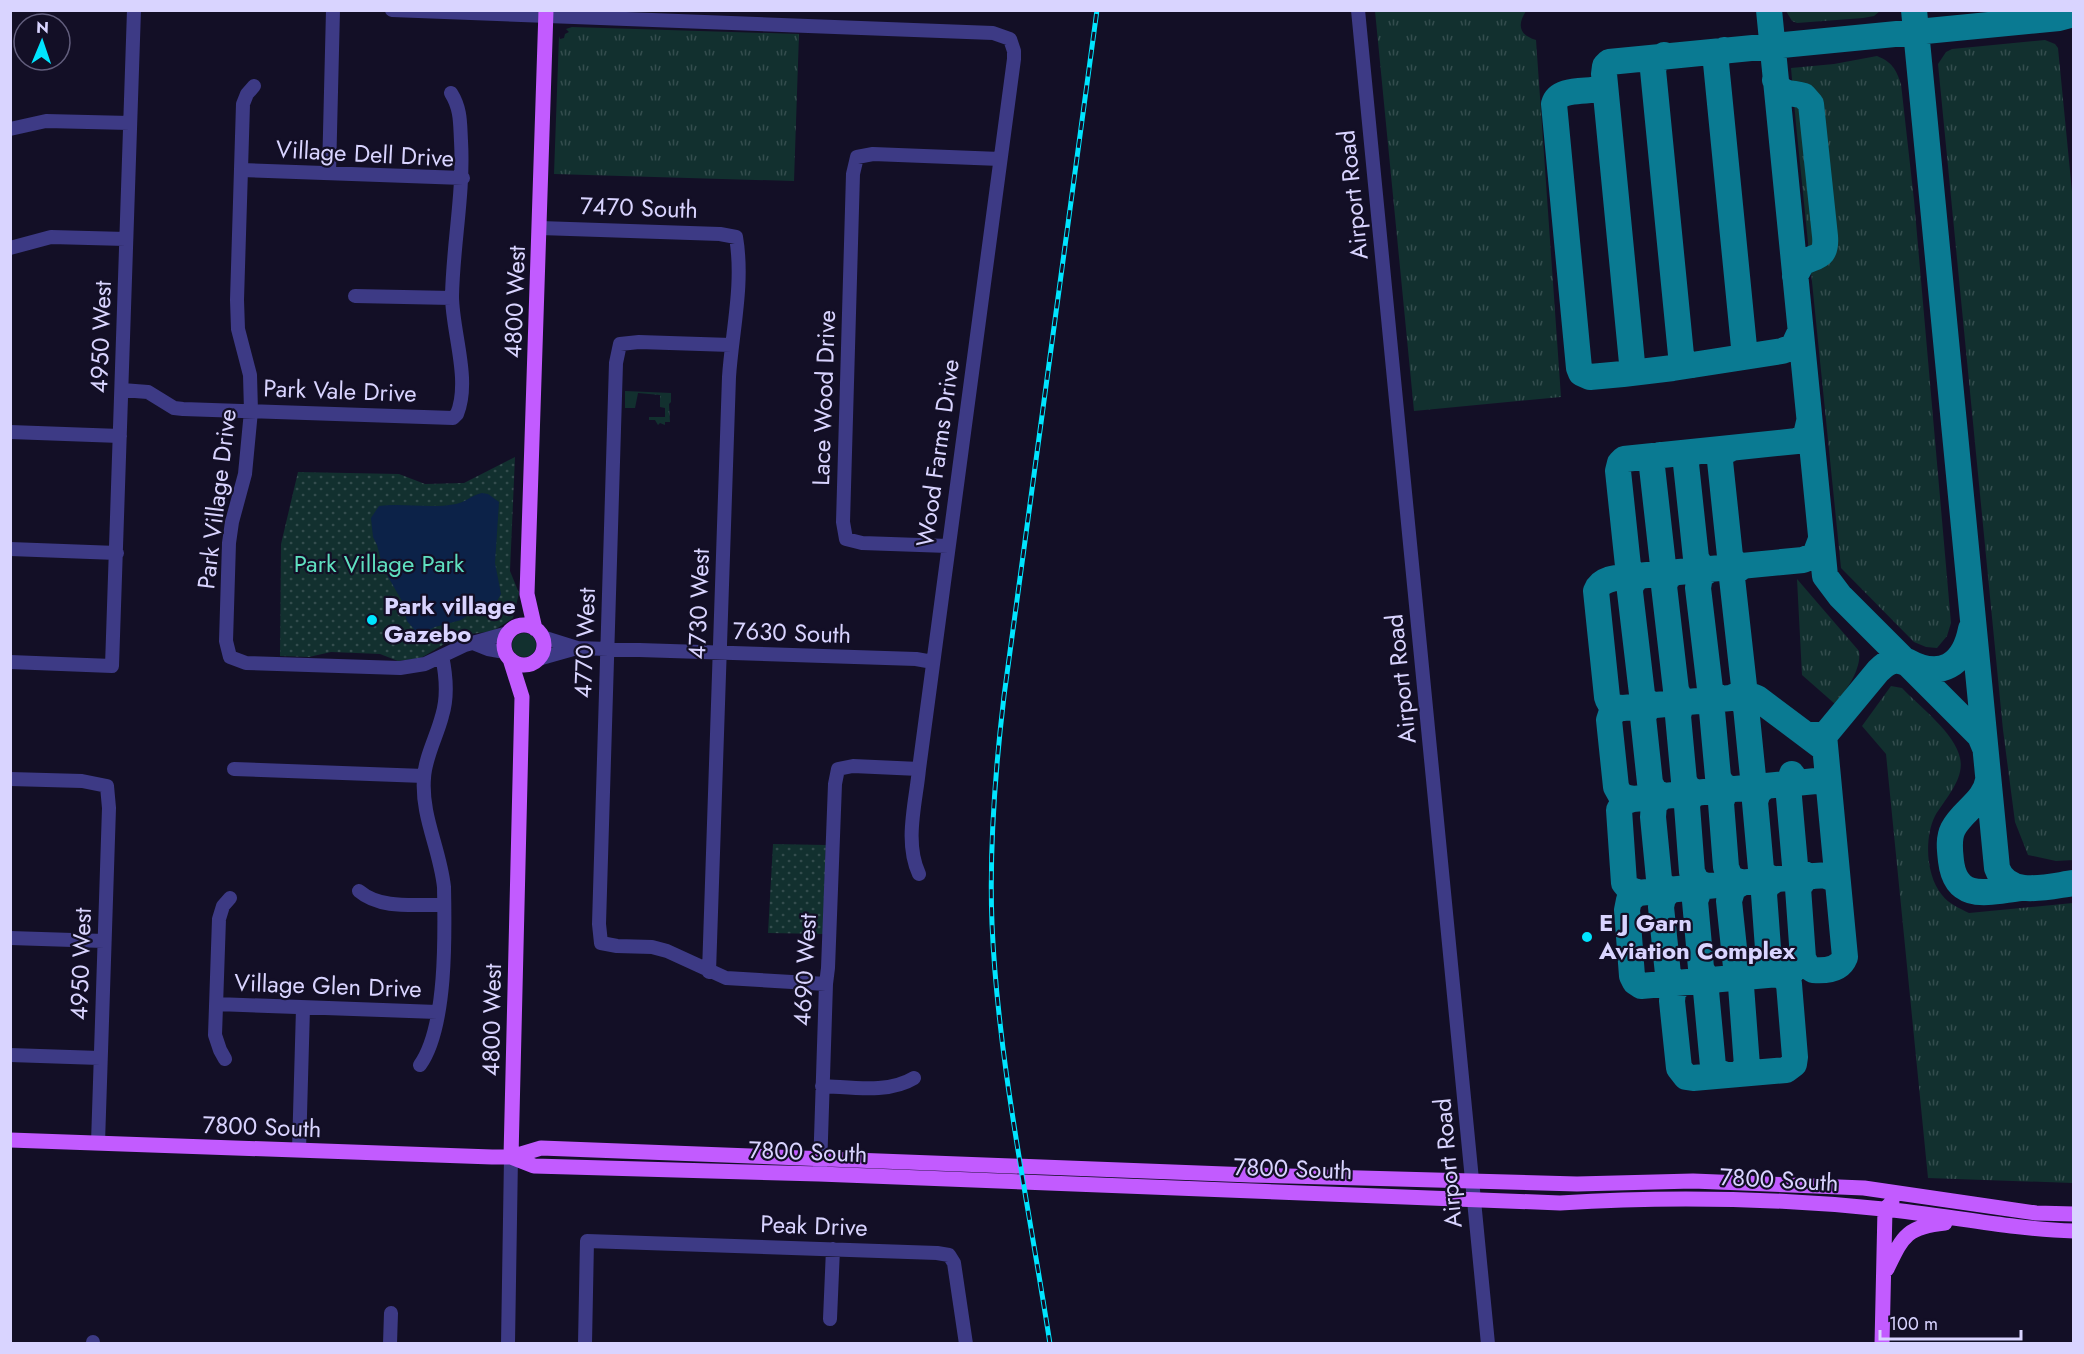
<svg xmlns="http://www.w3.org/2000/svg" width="2084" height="1354" font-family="Jost,sans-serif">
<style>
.grass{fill:url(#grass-tufts)}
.park{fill:url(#park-dots)}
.garden{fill:#12302f}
.water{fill:#0c2248}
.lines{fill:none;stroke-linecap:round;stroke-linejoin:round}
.taxiway{stroke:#0a7a92;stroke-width:26}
.minor{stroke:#3d3a85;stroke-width:14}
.major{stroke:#c25bff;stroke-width:15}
.rail-casing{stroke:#00e5ff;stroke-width:5}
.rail{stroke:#130f26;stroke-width:3;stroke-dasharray:9;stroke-linecap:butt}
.poi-dot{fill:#00e5ff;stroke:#130f26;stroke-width:2}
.labels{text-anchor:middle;stroke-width:4.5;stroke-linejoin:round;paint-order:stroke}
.street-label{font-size:24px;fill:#d9d4ff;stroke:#130f26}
.park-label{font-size:24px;fill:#5fe0c0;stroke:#130f26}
.poi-label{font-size:24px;font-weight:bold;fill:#d9d4ff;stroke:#130f26;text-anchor:start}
</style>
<defs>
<pattern id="grass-tufts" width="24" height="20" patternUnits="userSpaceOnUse" patternTransform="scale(1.5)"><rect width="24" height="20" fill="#12302f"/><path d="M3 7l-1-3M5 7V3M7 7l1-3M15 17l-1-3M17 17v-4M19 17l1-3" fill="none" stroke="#344d4e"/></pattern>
<pattern id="park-dots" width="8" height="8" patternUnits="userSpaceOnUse" patternTransform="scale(1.5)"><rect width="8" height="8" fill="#12302f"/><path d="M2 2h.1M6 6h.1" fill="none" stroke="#344d4e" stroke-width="1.8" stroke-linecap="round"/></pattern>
</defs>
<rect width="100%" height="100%" fill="#130f26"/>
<path class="grass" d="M1375 11H1526C1517 25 1519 35 1536 40L1561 397 1414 411Z
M1786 11V10L1880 11 1874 16 1863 18 1797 23 1792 21Z
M572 27 799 34 794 181 554 174 559 36 560 39 564 38 565 34 569 32 566 29Z
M2045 40 2055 44 2058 48 2074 212V860L2056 861 2028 855 2015 822 2003 730 1938 64 1946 52 1952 49Z
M1877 56C1892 62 1896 69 1901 84L1914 200 1951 623 1947 636 1937 648 1926 647 1914 642 1841 568 1796 124 1791 68 1834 64Z
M625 391 671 393V402L669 404 670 422H665V425L660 423 658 425 655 420H649V417H665V408L660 407V395L638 393 635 408H625Z
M1797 579 1859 651C1862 669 1846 691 1835 704L1802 675Z
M1891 686 1902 688C1919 706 1955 733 1960 758 1965 779 1945 799 1935 816 1924 838 1926 876 1942 895 1949 904 1959 908 1969 913L2073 903V1183L1928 1178 1886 754 1862 726Z"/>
<path class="park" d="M515 457 510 571 519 593 513 618 493 631 471 634 451 640 421 658 398 661 380 654 331 652 309 657 280 656 281 544 298 472 399 474 425 484 464 483Z
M773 844 826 845 823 934 768 933Z"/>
<path class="garden" d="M512 645a12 12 0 1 1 24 0a12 12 0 1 1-24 0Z"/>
<path class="water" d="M482 493 488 494 499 502 495 563 501 594 492 610 484 615H468L461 620 435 627 419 635 407 621 402 601 383 568 377 545 373 537 371 518 379 506C404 503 430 509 456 504 466 502 472 495 482 493Z"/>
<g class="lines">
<path class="taxiway" d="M1769 10 1825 576 1840 596 1980 736 1985 748
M1914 10 1997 868C2008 899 2049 886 2074 883
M1724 50 1718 55 1716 63 1744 347 1748 354 1758 355
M1664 55 1656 60 1653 70 1681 355 1684 362 1693 365
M1604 79V85L1599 89C1585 92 1558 88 1554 104L1579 368 1581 373 1590 377 1623 374 1673 368 1782 351 1793 347 1800 332
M1775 80C1781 96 1791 92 1804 96L1811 104 1825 236C1827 258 1817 255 1802 263L1795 276
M1643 371 1636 370 1632 363 1604 74 1605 66 1609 62 2059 18 2074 14
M1809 422 1806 435 1797 441 1624 459 1620 463 1618 471 1628 566 1631 572 1637 576 1803 560 1815 555 1820 542
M1730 449 1723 452 1720 461 1730 556 1735 564 1742 567 1734 572 1732 578 1744 686 1740 694 1733 697
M1694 452 1688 457 1686 464 1696 558 1702 568 1709 570
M1660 455 1653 460 1652 467 1663 565 1667 571 1674 573 1667 578 1664 586 1676 690 1680 698 1687 702 1680 708 1678 716 1684 781 1688 788 1697 793
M1709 570 1700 576 1698 588 1710 689 1714 695 1721 699 1714 704 1712 711 1718 777 1723 786 1731 789
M1639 576C1625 578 1602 575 1596 591L1607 697C1609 705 1615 708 1623 708L1752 696 1757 698 1825 749
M1639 576 1631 584 1630 592 1642 694 1645 701 1653 705 1647 709 1643 717 1650 783 1655 792 1663 796
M1907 661C1941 680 1964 665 1971 629
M1733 697 1741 700 1746 707 1753 777 1758 784 1766 786
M1619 708 1611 714 1609 720 1616 787 1621 796 1633 799
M1808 735H1825L1878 671C1887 662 1895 657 1908 664
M1824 735 1845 957C1840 970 1825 971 1813 970L1807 966 1803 958 1798 888 1806 877C1819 875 1830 873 1838 884
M1792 774 1788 786 1795 865 1798 871 1808 876
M1988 780C1985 801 1962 811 1953 829 1948 839 1950 851 1951 861 1956 904 1991 891 2021 888
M1766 786 1758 792 1755 802 1761 869 1766 876 1775 880
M1731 789 1724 794 1721 803 1726 867 1730 878 1742 883
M1697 793 1689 798 1687 806 1692 872 1697 882 1706 886
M1663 796 1654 804 1653 817 1659 879 1662 885 1670 890 1663 898 1661 907 1668 974 1673 981 1680 984 1673 992 1672 1001 1679 1068 1686 1077 1693 1078 1786 1070 1794 1064 1795 1057 1789 984C1784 974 1772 973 1769 962L1764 894 1766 886 1775 880
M1808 876 1638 893 1629 889 1624 883 1619 810 1624 802 1633 799 1816 781 1824 783 1829 788
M1706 886 1699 891 1695 901 1701 968 1705 976 1713 981 1707 986 1706 991 1713 1066 1718 1072 1726 1075
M1638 893 1629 900 1627 910 1632 976 1635 982 1641 986 1791 973
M1739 1074 1747 1066 1741 986 1746 978 1740 974 1736 967 1729 901 1733 888 1742 883"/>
<path class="minor" d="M392 10 993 33 1010 39 1014 51V59L919 769C916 802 904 842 919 874
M1358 10 1488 1344
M254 86 247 94 243 104 237 300 238 329 250 375 251 411 245 474 232 522 229 543 226 641 230 657 246 663 400 668 425 664 465 645 508 633
M10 129 46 121 130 123
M241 170 463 178
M329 173 333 10
M540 228 720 234 736 237C744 284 732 331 729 377L709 972
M10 248 51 237 126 239
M355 296 452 298
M731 345 639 342 620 344 616 363 599 924 601 943 617 946 652 947 667 951 726 978 826 984
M122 390 148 392 174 408 183 409 453 418 457 414C471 380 452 331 452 296 453 244 464 193 461 141 460 123 461 109 451 93
M10 432 120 436
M948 546 862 543 846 539 843 522 853 174 857 157 873 154 1000 159
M10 549 117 553
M542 637 577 648 916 659 933 662
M473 643 488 649 505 652
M538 659 577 648
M10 662 112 666 134 10
M234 769 424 776
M10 779 82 781 107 786 109 808 98 1143
M359 891C381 910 417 904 444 905
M10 938 104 941
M216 1004 437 1012
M10 1055 100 1058
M225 1059 220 1050 215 1035 219 919 223 906 230 898
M420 1065C447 1027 445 934 444 887 440 849 421 816 424 778 425 757 437 736 442 716 448 697 446 675 442 656
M822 1086C851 1087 888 1094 914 1078
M299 1150 303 1008
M820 1169 826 984 828 968 835 784 838 769 853 766 919 769
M830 1319 833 1249
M93 1344V1342
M390 1344 391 1313
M508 1344 511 1157
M585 1344 587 1241 937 1253 949 1255 954 1263 966 1344"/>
<path class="major" d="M504 645a20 20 0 1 1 40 0a20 20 0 1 1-40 0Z
M535 629 527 594 546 10
M510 659 522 697 511 1157
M10 1140 492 1157H511L541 1148 1251 1175 1577 1184 1693 1181 1864 1188 2036 1213 2074 1214
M511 1157 534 1166 819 1174 1560 1203C1667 1196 1776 1198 1883 1209 1947 1215 2009 1229 2074 1231
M1887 1269C1903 1236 1906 1227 1945 1223
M1882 1344 1885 1209 1892 1202"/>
<defs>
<path id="rail" d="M1050 1344C1029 1206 998 1063 992 924 989 848 995 772 1004 696L1097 10"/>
</defs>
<use href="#rail" class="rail-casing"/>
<use href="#rail" class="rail"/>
</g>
<g class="poi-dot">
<circle cx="372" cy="620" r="6"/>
<circle cx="1587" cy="937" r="6"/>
</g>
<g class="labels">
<g class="street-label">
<text transform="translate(365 154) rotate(3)" y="8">Village Dell Drive</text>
<text transform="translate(1353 195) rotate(-96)" y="8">Airport Road</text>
<text transform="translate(639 208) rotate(2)" y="8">7470 South</text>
<text transform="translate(515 302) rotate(-88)" y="8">4800 West</text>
<text transform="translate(101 337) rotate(-88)" y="8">4950 West</text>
<text transform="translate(340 391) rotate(2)" y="8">Park Vale Drive</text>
<text transform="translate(824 398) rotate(-88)" y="8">Lace Wood Drive</text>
<text transform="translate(938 453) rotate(-82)" y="8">Wood Farms Drive</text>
<text transform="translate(217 499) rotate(-83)" y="8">Park Village Drive</text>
<text transform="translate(699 604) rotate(-88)" y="8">4730 West</text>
<text transform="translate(792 633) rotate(2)" y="8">7630 South</text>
<text transform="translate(585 643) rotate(-88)" y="8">4770 West</text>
<text transform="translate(1401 679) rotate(-96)" y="8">Airport Road</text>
<text transform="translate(81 964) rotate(-88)" y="8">4950 West</text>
<text transform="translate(805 970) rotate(-87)" y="8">4690 West</text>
<text transform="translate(328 986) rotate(2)" y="8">Village Glen Drive</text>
<text transform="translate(492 1020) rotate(-89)" y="8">4800 West</text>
<text transform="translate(262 1127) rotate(2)" y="8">7800 South</text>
<text transform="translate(808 1152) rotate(2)" y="8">7800 South</text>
<text transform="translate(1448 1163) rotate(-95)" y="8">Airport Road</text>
<text transform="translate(1293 1169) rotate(2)" y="8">7800 South</text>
<text transform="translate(1779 1180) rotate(3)" y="8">7800 South</text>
<text transform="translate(814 1226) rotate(2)" y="8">Peak Drive</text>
</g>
<g class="park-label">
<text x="379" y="572">Park Village Park</text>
</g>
<g class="poi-label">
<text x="384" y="614">Park village<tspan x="384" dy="28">Gazebo</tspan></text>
<text x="1599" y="931">E J Garn<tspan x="1599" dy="28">Aviation Complex</tspan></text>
</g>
</g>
<rect width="2084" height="1354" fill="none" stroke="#d9d4ff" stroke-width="24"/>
<g transform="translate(42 42) rotate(2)"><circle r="28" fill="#130f26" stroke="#625e7d" stroke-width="1.5"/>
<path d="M0-4.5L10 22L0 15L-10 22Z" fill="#00e5ff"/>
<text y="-9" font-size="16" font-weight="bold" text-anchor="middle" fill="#d9d4ff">N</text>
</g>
<path d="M1880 1330v9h141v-9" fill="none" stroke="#d9d4ff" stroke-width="3"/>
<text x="1889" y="1330" font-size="18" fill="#d9d4ff" stroke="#130f26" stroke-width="4.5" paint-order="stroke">100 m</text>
</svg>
